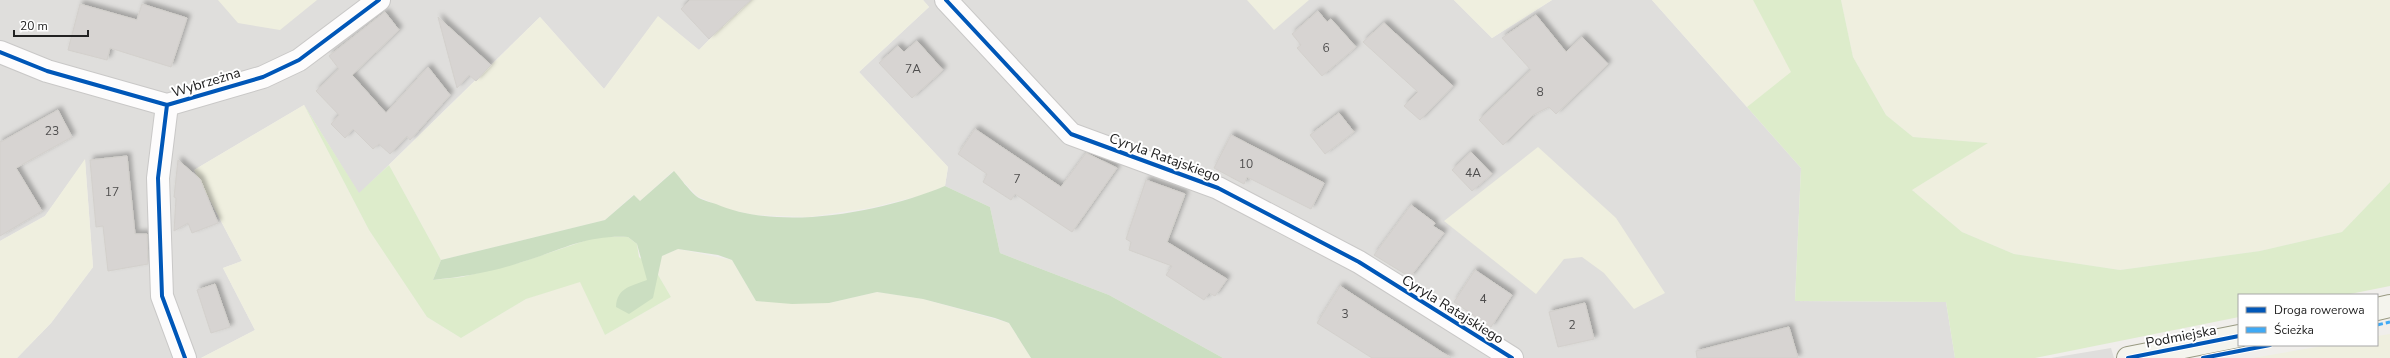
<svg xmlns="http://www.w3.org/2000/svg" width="2390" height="358" font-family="'Nunito Sans',sans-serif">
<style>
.residential{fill:#dfdedc}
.farmland{fill:#efefdf}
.grass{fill:#ddeccb}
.forest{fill:#cbdec1}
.building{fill:#d7d4d2;stroke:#d3d0cc;filter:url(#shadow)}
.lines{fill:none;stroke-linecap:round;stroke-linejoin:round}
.street-casing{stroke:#c9c8c7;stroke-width:24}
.secondary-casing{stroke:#999a82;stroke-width:24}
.street{stroke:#fdfcfc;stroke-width:22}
.secondary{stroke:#f4f4ed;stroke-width:22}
.quiet{stroke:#3fa9f5;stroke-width:3;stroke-dasharray:6 3;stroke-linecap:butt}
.cycleway-casing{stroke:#fff;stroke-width:6}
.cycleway{stroke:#0057b8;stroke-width:4}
.labels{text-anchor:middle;stroke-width:4;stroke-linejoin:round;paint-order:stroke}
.number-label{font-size:12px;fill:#4f4e4e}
.street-label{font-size:14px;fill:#222;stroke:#fff}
</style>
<defs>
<filter id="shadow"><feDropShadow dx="3.5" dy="-3.5" stdDeviation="2" flood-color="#0004"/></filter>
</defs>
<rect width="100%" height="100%" fill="#f0eeeb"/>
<path class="residential" d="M0 0H748L699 50 658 17 604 89 540 17 359 194 304 105 194 170 242 261 223 268 255 330 201 358H17L51 323 93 267 85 160 45 216 0 241Z
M923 0H1454L1492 38 1552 0H1652L1801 168 1795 301 1946 302 1955 358H1223L1109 295 1000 253 990 207 945 186 948 167 859 72 929 7Z
M2111 348 2114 358H2051Z"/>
<path class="farmland" d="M218 0H317L280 30 238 23Z
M748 0H923L929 7 859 72 948 167 945 186 923 195 870 208 809 217 755 215 726 209 697 196 673 171 640 201 633 195 605 220 441 260 389 165 540 17 604 89 658 16 699 50Z
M1247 0H1309L1274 30Z
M1454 0H1552L1492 38Z
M1652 0H1753L1792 72 1747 107Z
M1841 0H2390V182L2342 232 2260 251 2120 270 2014 254 1962 232 1912 190 1987 143 1913 137 1886 115 1853 57Z
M304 105 369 230 427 317 461 338 526 299 580 281 605 335 671 297 657 273 662 256 678 249 732 260 756 301 829 303 877 292 923 299 1009 323 1031 358H201L255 330 223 268 242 261 194 170Z
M1538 147 1616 218 1665 293 1634 309 1604 273 1582 257 1564 259 1536 294 1444 221Z
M85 159 93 267 51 323 17 358H0V241L45 216Z
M2390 334V358H2253L2328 345H2377V336Z"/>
<path class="grass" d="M1753 0H1841L1853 57 1886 115 1913 137 1988 143 1912 190 1962 232 2014 254 2120 270 2260 251 2342 232 2390 182V286L2345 295H2239V317L2035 358H1955L1946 302 1795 301 1801 168 1747 107 1791 72Z
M304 105 359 193 389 165 441 260 433 280 462 277 522 262 596 237H628L637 244 639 257 657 273 671 297 605 335 580 282 526 299 461 338 427 317 369 230Z"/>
<path class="forest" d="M674 171C681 179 688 189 696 196 701 200 710 202 716 204 780 232 882 212 945 186L990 207 1000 253 1109 295 1223 358H1031L1009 323 995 318 923 299 877 292 829 303 792 304 756 301 732 260 718 255 678 249 662 256 653 298 629 314 616 307C617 287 632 286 647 280L637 244 628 237C584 235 563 250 522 262 493 272 463 277 433 280L441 260 605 220 634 195 640 201Z"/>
<path class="building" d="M690 0H751L709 39 681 9Z
M80 4 137 20 142 4 187 18 171 67 110 48 107 60 68 50Z
M1318 11 1327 22 1331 19 1356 47 1322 76 1297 48 1301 45 1292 34Z
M385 12 399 30 352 75 386 113 428 67 450 95 410 140 407 136 390 154 379 144 373 149 353 129 345 138 331 124 339 115 316 91 339 69 329 56Z
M1536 15 1566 52 1582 37 1608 64 1556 114 1549 107 1533 115 1503 145 1479 120 1531 70 1502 38Z
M438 17 491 65 476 81 469 75 457 88Z
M1384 23 1453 86 1420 120 1404 106 1418 92 1363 42Z
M917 41 943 70 912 98 879 63 898 46 904 52Z
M58 110 72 137 16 168 42 211 0 236V141L1 142Z
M1339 113 1354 132 1325 154 1310 135Z
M975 129 1061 187 1086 153 1117 168 1072 232 1015 194 1011 200 983 182 987 174 958 154Z
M1231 135 1324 183 1311 209 1247 177 1244 184 1214 168Z
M1471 152 1492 174 1472 191 1452 170Z
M127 156 135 234H147L148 264 108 271 103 226 96 227 90 160Z
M178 160 200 179 218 223 192 233 188 223 174 231 176 198 174 197Z
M1146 180 1185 194 1167 242 1227 279 1215 296 1209 293 1204 300 1166 275 1172 266 1129 250 1131 242 1126 239Z
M1411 205 1435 223 1433 226 1444 233 1410 277 1374 255Z
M1475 270 1512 295 1491 327 1454 302Z
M215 284 230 327 211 333 197 290Z
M1340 286 1372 307 1451 358H1372L1317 323Z
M1585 303 1594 339 1558 347 1549 312Z
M1789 327 1798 358H1697L1696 351Z"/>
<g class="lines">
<defs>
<path id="street" d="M946 0 1071 134 1218 188 1359 262 1512 358
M0 52 47 71 167 105 263 77 299 60 379 0
M167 105 158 178 162 296 185 358"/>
<path id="secondary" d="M2377 309 2390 306
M2128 358 2239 336"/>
</defs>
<use href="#street" class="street-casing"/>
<use href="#secondary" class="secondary-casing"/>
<use href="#street" class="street"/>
<use href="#secondary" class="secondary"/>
<path class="quiet" d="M2377 325 2390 322"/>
<defs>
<path id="cycleway" d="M946 0 1071 134 1218 188 1359 262 1512 358
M0 52 47 71 167 105 263 77 299 60 379 0
M167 105 158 178 162 296 185 358
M2128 358 2239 336
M2203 358 2270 345"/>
</defs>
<use href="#cycleway" class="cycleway-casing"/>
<use href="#cycleway" class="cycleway"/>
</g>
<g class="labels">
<g class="number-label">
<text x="1326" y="52">6</text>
<text x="913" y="73">7A</text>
<text x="1540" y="96">8</text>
<text x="52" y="135">23</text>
<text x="1246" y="168">10</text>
<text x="1473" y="177">4A</text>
<text x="1017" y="183">7</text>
<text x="112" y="196">17</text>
<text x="1483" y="303">4</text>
<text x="1345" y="318">3</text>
<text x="1572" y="329">2</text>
</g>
<g class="street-label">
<text transform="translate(206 82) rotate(-17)" y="5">Wybrzeżna</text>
<text transform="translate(1165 157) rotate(20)" y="5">Cyryla Ratajskiego</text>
<text transform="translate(1453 309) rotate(32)" y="5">Cyryla Ratajskiego</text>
<text transform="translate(2181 336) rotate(-11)" y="5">Podmiejska</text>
</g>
</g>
<rect x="2238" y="294" width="140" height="52" fill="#ffffff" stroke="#a7a7a7"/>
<rect x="2246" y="307" width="20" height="6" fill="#0057b8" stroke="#a7a7a7"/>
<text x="2274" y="314" font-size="12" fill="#222222">Droga rowerowa</text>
<rect x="2246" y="327" width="20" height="6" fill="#3fa9f5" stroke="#a7a7a7"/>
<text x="2274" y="334" font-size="12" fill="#222222">Ścieżka</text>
<path d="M14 30v6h74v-6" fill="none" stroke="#222222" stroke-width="2"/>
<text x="20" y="30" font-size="12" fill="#222222" stroke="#ffffff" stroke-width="3" paint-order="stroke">20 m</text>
</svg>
